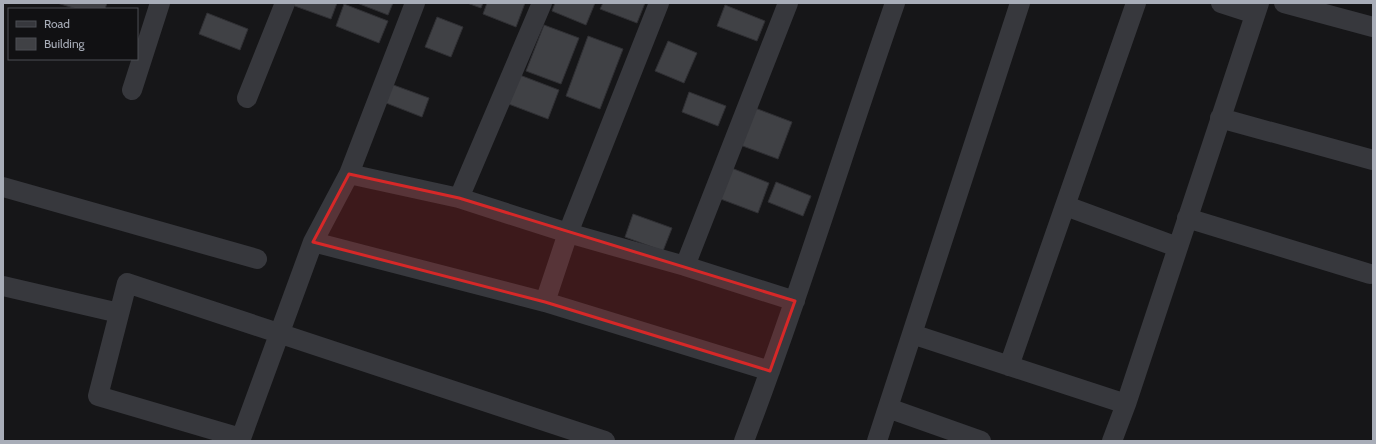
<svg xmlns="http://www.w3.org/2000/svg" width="1376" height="444" font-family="Cabin,sans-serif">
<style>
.building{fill:#404145;stroke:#303034}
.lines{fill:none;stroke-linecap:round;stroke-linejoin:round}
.street{stroke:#37383d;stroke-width:20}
.marked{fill:#d62828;fill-opacity:0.2;stroke:#d62828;stroke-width:3;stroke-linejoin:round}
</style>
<rect width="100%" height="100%" fill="#161618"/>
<path class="building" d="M57 3H107L105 9H77Z
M293 3H337L331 19 292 5Z
M357 3H393L388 15Z
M467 3H483L481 8Z
M487 3H525L516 27 483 14Z
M555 3H595L586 25 552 11Z
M603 3H645L637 23 600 9Z
M344 4 388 21 379 43 336 26Z
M725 5 765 21 757 41 717 26Z
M207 13 248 29 240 50 199 34Z
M437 17 463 27 451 57 425 47Z
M544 25 579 38 561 84 526 71Z
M588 36 623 49 600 109 566 96Z
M668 41 697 53 684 83 655 71Z
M517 74 559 90 548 119 506 103Z
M388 83 429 98 422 117 381 101Z
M689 92 726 106 718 126 682 112Z
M755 108 792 122 778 159 740 145Z
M729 167 769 183 758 213 718 198Z
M776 182 811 196 803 216 768 202Z
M633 214 672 228 663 251 625 237Z"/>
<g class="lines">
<path class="street" d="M1221 3 1255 14
M1284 3 1373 27
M132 90 160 3
M247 98 285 3
M1220 118 1373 160
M349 174 459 198 568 233 685 266 795 301
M3 187 257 259
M459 198 542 3
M1066 206 1177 247
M1187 218 1370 274
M313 242 545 302 770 371
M685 266 788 3
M3 286 119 313
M545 302 568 233 659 3
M912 334 1126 404
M1009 366 1136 3
M888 408 981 441
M241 438 98 396 127 283 605 441
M240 441 313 242 349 174 415 3
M744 441C799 297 844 149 895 3
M877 441 1020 3
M1112 441 1126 404 1259 3"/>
</g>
<path class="marked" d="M349 174 459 198 795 301 770 371 545 302 313 242Z"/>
<rect width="1376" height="444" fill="none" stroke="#a8adb8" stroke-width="8"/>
<rect x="8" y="8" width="130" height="52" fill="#111113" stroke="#4d4f55"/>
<rect x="16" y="21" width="20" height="6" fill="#37383d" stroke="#4d4f55"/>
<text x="44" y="28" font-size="12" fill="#a8adb8">Road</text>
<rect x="16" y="38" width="20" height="12" fill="#404145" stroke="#4d4f55"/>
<text x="44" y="48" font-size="12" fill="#a8adb8">Building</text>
</svg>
